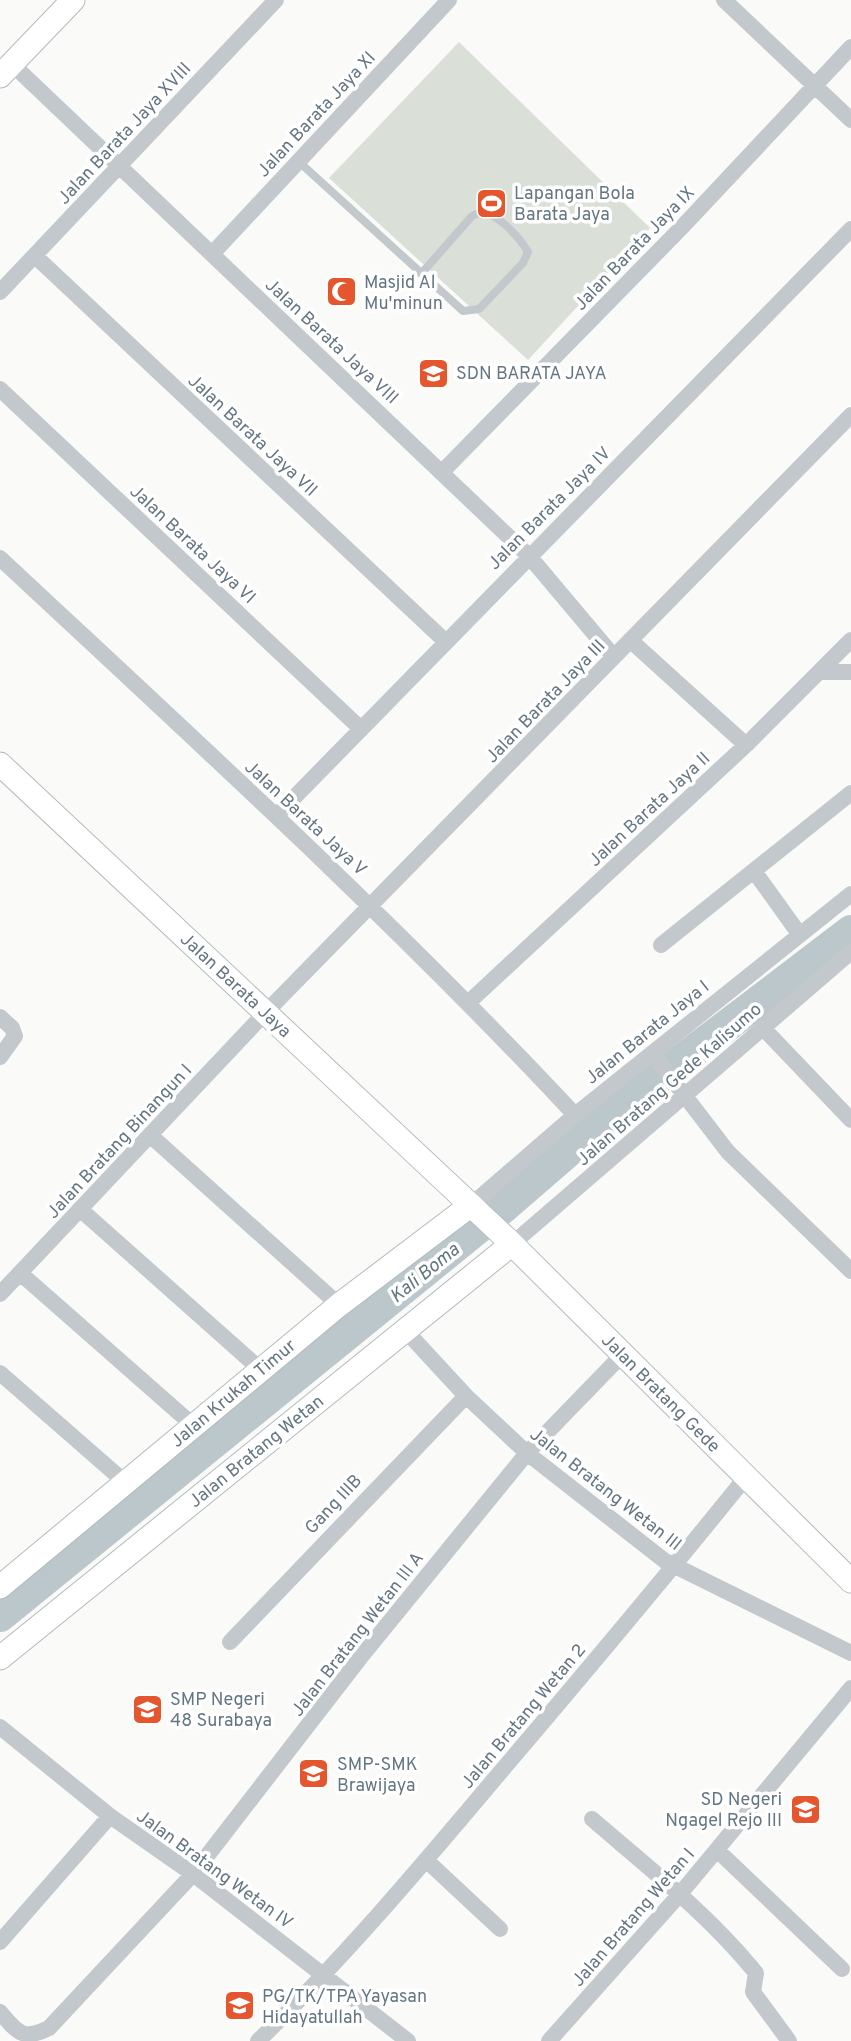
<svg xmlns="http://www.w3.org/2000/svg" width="851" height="2041" font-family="Overpass,sans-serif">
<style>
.green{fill:#dadfd7}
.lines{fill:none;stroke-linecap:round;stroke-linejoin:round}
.river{stroke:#bbc7cb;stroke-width:32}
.secondary-casing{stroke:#b3babf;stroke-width:25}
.lane{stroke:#c3c8cc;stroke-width:8}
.street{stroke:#c3c8cc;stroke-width:16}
.secondary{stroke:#fff;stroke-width:23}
.labels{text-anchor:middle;stroke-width:7;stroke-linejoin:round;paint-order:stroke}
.street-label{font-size:18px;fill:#657683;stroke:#fff}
.poi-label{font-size:18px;fill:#657683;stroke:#fff;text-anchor:start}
.water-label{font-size:19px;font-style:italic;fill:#60757c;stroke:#fff}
</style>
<rect width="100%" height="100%" fill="#fafaf8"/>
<path class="green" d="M459 42 650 228 528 360 329 178Z"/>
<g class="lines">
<path class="river" d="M0 1616 505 1206 616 1110 851 931"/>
<defs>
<path id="secondary" d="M0 76 73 0
M0 764 507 1239 851 1581
M0 1587 339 1305 471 1205
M0 1658 512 1244"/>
</defs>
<use href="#secondary" class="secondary-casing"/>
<path class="lane" d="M298 161 463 311 479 309 523 263 528 252C519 236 499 216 482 211L472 216 421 274"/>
<path class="street" d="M724 0 851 120
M12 64 529 556 614 657
M212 254 449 0
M35 256 445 641
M0 292 276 0
M0 389 360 728
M442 472 684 225 851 47
M0 558C195 740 393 920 575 1115
M630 640 746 745
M819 672H851
M276 816 851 229
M754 871 800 935
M661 945 851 793
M469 1002 746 745 851 640
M0 1017 12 1028 15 1036 0 1057
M763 1028 851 1120
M652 1053 728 1152 851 1271
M151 1136 339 1305
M471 1205 575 1115 851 894
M81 1210 261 1370
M512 1244 851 952
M20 1273 194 1426
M0 1294 265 1013 851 415
M405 1330 466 1396 527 1453 665 1561 851 1653
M0 1373 126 1483
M230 1642 466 1396
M0 1727 110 1816 193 1874 408 2041
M592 1819C649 1868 709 1915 756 1973L753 1992 789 2041
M717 1850 842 1969
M426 1860 500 1929
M0 1942 110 1816
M0 2012C18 2033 23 2041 49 2028L193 1874 360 1658 527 1453 623 1354
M258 2041C342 1960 417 1871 492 1782 578 1681 663 1580 746 1477
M549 2041 680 1894 851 1688"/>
<use href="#secondary" class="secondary"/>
</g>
<defs>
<symbol id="stadium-square" viewBox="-11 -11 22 22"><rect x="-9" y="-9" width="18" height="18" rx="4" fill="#e4572e" stroke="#fff"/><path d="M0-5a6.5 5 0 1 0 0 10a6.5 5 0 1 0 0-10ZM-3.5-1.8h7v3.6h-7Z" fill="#fff"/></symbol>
<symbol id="mosque-square" viewBox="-11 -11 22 22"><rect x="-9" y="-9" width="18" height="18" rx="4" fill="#e4572e" stroke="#fff"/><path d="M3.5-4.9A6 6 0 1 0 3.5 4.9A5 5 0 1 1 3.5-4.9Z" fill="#fff"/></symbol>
<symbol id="school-square" viewBox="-11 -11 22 22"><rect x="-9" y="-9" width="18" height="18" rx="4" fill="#e4572e" stroke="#fff"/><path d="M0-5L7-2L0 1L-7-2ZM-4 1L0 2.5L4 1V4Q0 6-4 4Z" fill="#fff"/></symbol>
</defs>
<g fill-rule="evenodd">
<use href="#stadium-square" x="474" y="186" width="35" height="35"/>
<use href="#mosque-square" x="324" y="274" width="35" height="35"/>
<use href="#school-square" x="416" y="356" width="35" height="35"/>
<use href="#school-square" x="130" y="1692" width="35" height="35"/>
<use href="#school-square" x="296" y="1756" width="35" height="35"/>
<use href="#school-square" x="788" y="1792" width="35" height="35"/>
<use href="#school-square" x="222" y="1988" width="35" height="35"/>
</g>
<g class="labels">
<g class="street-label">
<text transform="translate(316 114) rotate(-47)" y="6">Jalan Barata Jaya XI</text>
<text transform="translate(124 133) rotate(-47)" y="6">Jalan Barata Jaya XVIII</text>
<text transform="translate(634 248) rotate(-46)" y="6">Jalan Barata Jaya IX</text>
<text transform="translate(332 341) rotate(43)" y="6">Jalan Barata Jaya VIII</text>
<text transform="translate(253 435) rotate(43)" y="6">Jalan Barata Jaya VII</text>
<text transform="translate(549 508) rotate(-45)" y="6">Jalan Barata Jaya IV</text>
<text transform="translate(193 544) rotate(43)" y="6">Jalan Barata Jaya VI</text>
<text transform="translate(545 701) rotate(-46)" y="6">Jalan Barata Jaya III</text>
<text transform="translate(649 809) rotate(-43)" y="6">Jalan Barata Jaya II</text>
<text transform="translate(306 818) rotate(43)" y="6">Jalan Barata Jaya V</text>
<text transform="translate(236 985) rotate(43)" y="6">Jalan Barata Jaya</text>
<text transform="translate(647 1032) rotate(-39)" y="6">Jalan Barata Jaya I</text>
<text transform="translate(669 1084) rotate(-41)" y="6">Jalan Bratang Gede Kalisumo</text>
<text transform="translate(119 1141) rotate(-47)" y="6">Jalan Bratang Binangun I</text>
<text transform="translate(233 1393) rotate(-40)" y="6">Jalan Krukah Timur</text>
<text transform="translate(661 1393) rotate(45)" y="6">Jalan Bratang Gede</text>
<text transform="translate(256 1451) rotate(-39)" y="6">Jalan Bratang Wetan</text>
<text transform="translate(606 1489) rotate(38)" y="6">Jalan Bratang Wetan III</text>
<text transform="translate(333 1504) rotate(-47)" y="6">Gang IIIB</text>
<text transform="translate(357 1634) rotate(-52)" y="6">Jalan Bratang Wetan III A</text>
<text transform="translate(523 1716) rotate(-50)" y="6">Jalan Bratang Wetan 2</text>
<text transform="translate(215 1869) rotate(36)" y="6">Jalan Bratang Wetan IV</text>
<text transform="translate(633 1917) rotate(-49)" y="6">Jalan Bratang Wetan I</text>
</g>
<g class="poi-label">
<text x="514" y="199">Lapangan Bola<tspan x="514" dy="21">Barata Jaya</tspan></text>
<text x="364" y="288">Masjid Al<tspan x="364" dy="21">Mu'minun</tspan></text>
<text x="456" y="379">SDN BARATA JAYA</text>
<text x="170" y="1705">SMP Negeri<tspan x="170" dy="21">48 Surabaya</tspan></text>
<text x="337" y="1770">SMP-SMK<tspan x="337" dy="21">Brawijaya</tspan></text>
<text x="782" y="1805" text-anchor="end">SD Negeri<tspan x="782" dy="21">Ngagel Rejo III</tspan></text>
<text x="262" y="2002">PG/TK/TPA Yayasan<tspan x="262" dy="21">Hidayatullah</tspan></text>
</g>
<g class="water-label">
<text transform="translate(424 1272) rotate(-39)" y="7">Kali Boma</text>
</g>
</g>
</svg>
